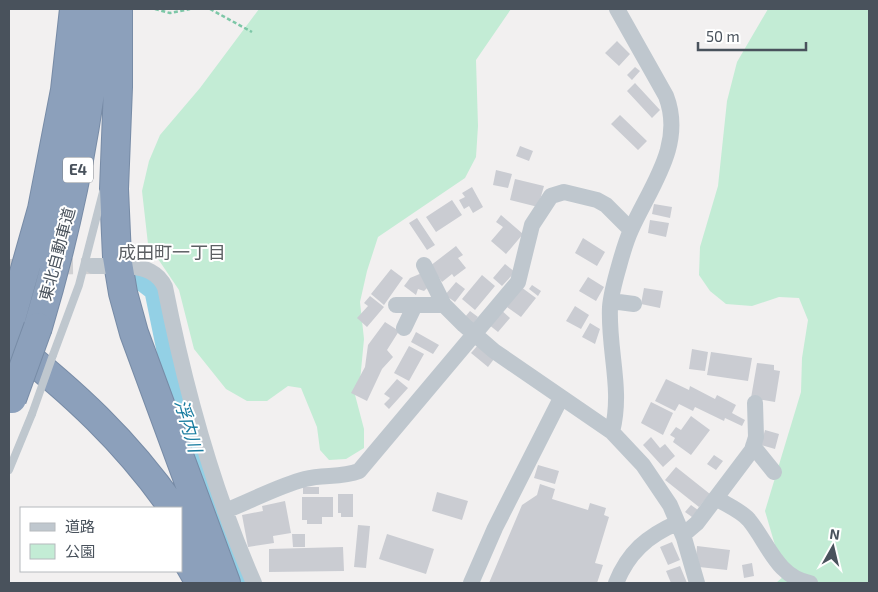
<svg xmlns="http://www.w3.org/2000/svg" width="878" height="592" font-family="'Exo 2','Noto Sans JP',sans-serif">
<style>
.green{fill:#c3ecd5}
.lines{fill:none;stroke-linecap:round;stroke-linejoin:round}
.river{stroke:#93d0e5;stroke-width:26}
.building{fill:#caccd2}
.minor-tunnel{stroke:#d0d0d2;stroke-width:16;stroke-dasharray:16 8;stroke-linecap:butt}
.motorway-casing{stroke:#778ba6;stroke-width:30}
.path{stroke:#7dc7a7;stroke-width:2.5;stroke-dasharray:4 2.5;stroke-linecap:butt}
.service{stroke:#bfc7ce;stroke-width:8}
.minor{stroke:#bfc7ce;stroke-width:16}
.motorway{stroke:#8ca0bb;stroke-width:28}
.motorway-bridge-casing{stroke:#778ba6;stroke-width:30;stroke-linecap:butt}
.service-bridge{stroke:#bfc7ce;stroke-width:8}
.motorway-bridge{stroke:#8ca0bb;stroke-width:28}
.labels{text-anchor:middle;stroke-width:4;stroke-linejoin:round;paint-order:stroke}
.shield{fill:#fff;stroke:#80868d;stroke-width:1}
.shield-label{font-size:15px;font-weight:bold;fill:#49525c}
.street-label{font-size:16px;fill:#49525c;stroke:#fff}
.neighbourhood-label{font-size:18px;fill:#5d6064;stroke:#fff}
.water-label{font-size:18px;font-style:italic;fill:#187ca0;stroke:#fff}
</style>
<rect width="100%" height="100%" fill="#f2f0f0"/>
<path class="green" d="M259 9H511L476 60 478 126 476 157 465 178 378 237 367 271 360 302 364 339 360 381 354 391 364 429V448L346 459 329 460 320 450 317 427 301 388 288 386 267 401H247L226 389 194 349 179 290 148 244 142 191 149 161 160 135 200 88Z
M768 9H869V583H776L784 576 765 511 801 392 802 358 808 320 799 298 779 297 752 306 726 304 710 291 699 275 700 247 718 186 727 101 737 62Z"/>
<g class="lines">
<path class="river" d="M134 277 144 279 157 289 181 406 201 471 245 583"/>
</g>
<path class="building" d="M617 41 630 54 619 66 605 53Z
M635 67 640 71 632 80 627 75Z
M635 83 660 110 652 118 627 91Z
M620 115 647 141 638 150 611 124Z
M520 146 533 151 529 161 516 156Z
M496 170 512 174 508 188 493 185Z
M515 179 544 186 538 207 510 200Z
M472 187 483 207 473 213 469 206 464 209 459 200 465 197 462 193Z
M452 200 462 215 436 232 426 217Z
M654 204 672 207 670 218 652 214Z
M501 215 523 234 506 254 491 241 503 227 496 222Z
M417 218 435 245 427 250 409 223Z
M650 220 669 223 666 237 648 233Z
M583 238 605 252 597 266 575 253Z
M456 246 463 255 458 258 466 268 454 277 452 274 442 282 430 266Z
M505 264 515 272 502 286 493 278Z
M391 269 403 278 384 305 371 294Z
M422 273 430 285 424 291 418 289 416 295 404 286 410 278Z
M482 275 495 286 475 310 462 299Z
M588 277 604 287 596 301 579 291Z
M456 282 465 289 455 302 445 295Z
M532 285 541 291 538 296 529 289Z
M521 287 536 298 521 317 507 307Z
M644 288 663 291 660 308 641 304Z
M370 296 384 307 367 327 357 318 368 306 364 303Z
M575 306 589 315 581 329 566 321Z
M500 309 510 318 498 332 488 324Z
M470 311 478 317 473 324 465 317Z
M385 322 399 331 387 350 393 357 382 369 367 401 351 393 365 367 368 345Z
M590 323 600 329 595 344 582 337Z
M416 332 439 345 433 354 411 342Z
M478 345 494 359 488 367 471 353Z
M409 346 424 354 409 381 394 373Z
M692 349 708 352 705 371 689 369Z
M711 352 752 358 748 381 707 375Z
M757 363 774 365V370L780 371 775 402 751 398Z
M397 379 408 388 389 409 384 404 390 398 384 394Z
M666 379 689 390 690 386 715 399 717 395 736 405 732 413 745 420 742 426 725 418 724 421 695 407 693 411 679 404 675 411 655 401Z
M651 402 673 413 663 435 641 423Z
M691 416 710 430 691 455 673 442 675 438 670 435 676 427 681 430Z
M765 430 779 434 775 449 761 445Z
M651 437 660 448 665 444 675 456 663 467 643 445Z
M714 455 723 461 716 470 707 464Z
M538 465 559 471 555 484 534 478Z
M676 467 710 494 699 507 665 480Z
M540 484 555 489 552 499 588 510 590 503 606 508 604 515 609 517 595 563 603 565 597 583H489L522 505 537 495Z
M303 487H319V494H303Z
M437 492 468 501 462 520 432 511Z
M338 494H353V517H341V513H338Z
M302 497H333V517H322V524H307V520H302Z
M285 501 291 533 273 536 274 543 248 547 242 515 263 511 262 506Z
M691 505 698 510 692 517 685 512Z
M358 525 370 526 366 568 354 567Z
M292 534H305V547H293Z
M387 534 434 549 426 574 379 559Z
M672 542 680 560 668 565 660 547Z
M697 546 730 550 727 570 699 567V561L696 560Z
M343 547 344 571 269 572V549Z
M752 563 754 576 744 578 742 565Z
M680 566 687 583H671L666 571Z"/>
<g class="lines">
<path class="minor-tunnel" d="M9 267 93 266"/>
<defs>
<path id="motorway" d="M118 9V87L114 189 117 257 123 293 134 333 226 583
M9 326 42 209 65 90 74 9
M38 327C69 223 91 118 99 9
M9 342C73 392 126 441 173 508
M181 521 210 560
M181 550 200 583"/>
</defs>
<use href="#motorway" class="motorway-casing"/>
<path class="path" d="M155 9 170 13 190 9
M210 9 252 32"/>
<path class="service" d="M53 355 79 285 103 192
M9 470 32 414"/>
<path class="minor" d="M424 265 444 305 464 325 494 351 612 432 643 465 670 505 684 538 697 583
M93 266H111
M130 266C145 268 158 272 165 287 185 388 212 488 254 583
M611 301 634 304
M396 305H444
M404 328 415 305
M612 432C623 389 608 351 610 307 611 294 615 280 619 266 622 255 626 241 631 230 650 187 685 145 666 96L617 9
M753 446 774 472
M716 498C725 504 742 511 749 520 768 543 777 577 810 583
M225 511C251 501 278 486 305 479 323 474 341 478 359 471L518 282 532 225 551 196 564 192 597 200 606 205 631 230
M683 535 697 523 752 450 756 437 755 403
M471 583 495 528 561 398
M616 583C628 553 647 536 677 523"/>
<use href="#motorway" class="motorway"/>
<defs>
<path id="motorway-bridge" d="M12 399 38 327"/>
</defs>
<use href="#motorway-bridge" class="motorway-bridge-casing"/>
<path class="service-bridge" d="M32 414 53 355"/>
<use href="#motorway-bridge" class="motorway-bridge"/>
</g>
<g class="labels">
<rect class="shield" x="63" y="157.5" width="30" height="25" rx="4"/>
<g class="shield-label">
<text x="78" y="175">E4</text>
</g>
<g class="street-label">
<text transform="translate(57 254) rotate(-75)" y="6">東北自動車道</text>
</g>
<g class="neighbourhood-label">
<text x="172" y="259">成田町一丁目</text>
</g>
<g class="water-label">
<text transform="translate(188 426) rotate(74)" y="6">浮内川</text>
</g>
</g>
<rect width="878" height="592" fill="none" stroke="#49525c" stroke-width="20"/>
<rect x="20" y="507" width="162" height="65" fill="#ffffff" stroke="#b6babe"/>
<rect x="30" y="523" width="25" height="8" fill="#bfc7ce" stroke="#b6babe"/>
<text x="65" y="532" font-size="15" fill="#49525c">道路</text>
<rect x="30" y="544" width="25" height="15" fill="#c3ecd5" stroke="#b6babe"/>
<text x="65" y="557" font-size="15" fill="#49525c">公園</text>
<g transform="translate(833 547) rotate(8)" stroke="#ffffff" stroke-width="4" paint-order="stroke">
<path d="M0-4L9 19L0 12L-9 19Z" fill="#49525c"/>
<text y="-8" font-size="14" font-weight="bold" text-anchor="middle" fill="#49525c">N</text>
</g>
<path d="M698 42v8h108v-8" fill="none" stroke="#49525c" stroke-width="2.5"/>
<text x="706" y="42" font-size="15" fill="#49525c" stroke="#ffffff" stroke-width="4" paint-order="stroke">50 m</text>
</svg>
